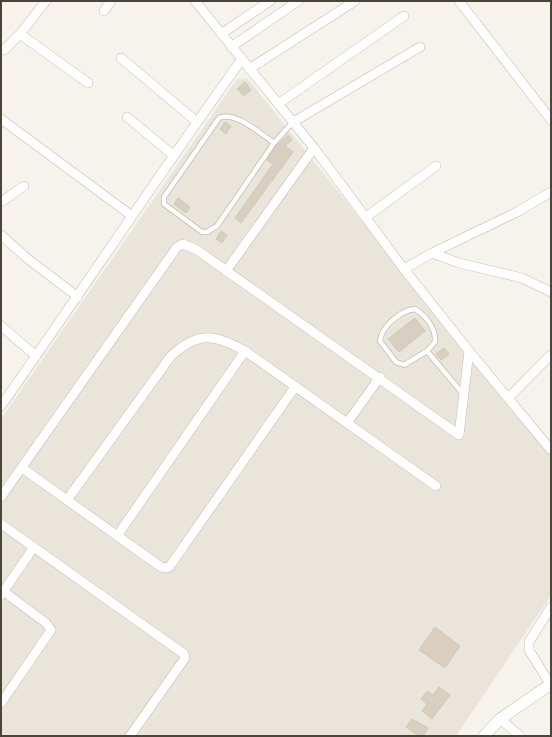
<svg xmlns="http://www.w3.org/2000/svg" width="552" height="737" font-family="'Titillium Web',sans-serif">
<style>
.residential{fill:#eae5da}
.building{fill:#d8cfc1;stroke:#d3c7b4}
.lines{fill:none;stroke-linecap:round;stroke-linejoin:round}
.service-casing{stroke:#c2bbae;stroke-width:6}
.minor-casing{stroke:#c2bbae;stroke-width:10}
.tertiary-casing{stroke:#c2bbae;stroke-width:12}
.service{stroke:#fff;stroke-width:4.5}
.minor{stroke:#fff;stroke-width:9}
.tertiary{stroke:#fff;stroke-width:11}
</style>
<rect width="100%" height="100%" fill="#f6f3ec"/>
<path class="residential" d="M247 78 551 457V595L456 736H1V419L237 79Z"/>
<path class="building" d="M245 82 251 90 244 96 237 89Z
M225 122 231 126 226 134 220 129Z
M288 135 292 140 285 146 293 152 241 223 235 218 273 164 267 160 277 145Z
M178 198 190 207 186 213 174 204Z
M221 231 227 235 222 243 216 239Z
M415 318 425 331 399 352 388 339Z
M444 348 449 354 441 360 436 354Z
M435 627 460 646 445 668 419 650Z
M439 687 450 695 432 719 422 711 427 704 421 699 427 691 433 695Z
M412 719 428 728 423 736H419L406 727Z"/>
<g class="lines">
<defs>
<path id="service" d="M274 143C261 134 234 110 219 118L164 197V204L202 232H207L217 226 274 143 293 122
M415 309C426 316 436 328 435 342L427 351 404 365 396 362 380 341C381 327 401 310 415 309Z
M427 351 463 394"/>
<path id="minor" d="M195 1 314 148 404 269 469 351 551 450
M459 1 551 120
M104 11 111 1
M20 34 88 83
M221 34 270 1
M231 47 298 1
M4 50 20 34 46 1
M121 58 197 122
M249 69 355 1
M278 104 404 16
M127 117 173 155
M1 119 132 216
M293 122 420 47
M1 202 24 186
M366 217 436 166
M1 235 28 259 78 297
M432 253 459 263 522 278 551 292
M404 269 432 253 517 212 551 192
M226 271 314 148
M1 326 36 356
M508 398 551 355
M1 406C82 291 159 174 242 59
M347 423 380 377
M22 468 161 567 167 568 170 566 295 387
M1 497 177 247 183 244 197 250 459 435 469 351
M67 500 171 356C198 331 215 334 245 351L436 486
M1 524 184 654 185 658 130 736
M117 536 245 351
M1 595 34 547
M550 684 529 650V642L551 607
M1 703 51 630 46 623 3 591
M500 719 520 736"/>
<path id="tertiary" d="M484 736 500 719 551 684"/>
</defs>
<use href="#service" class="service-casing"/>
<use href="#minor" class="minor-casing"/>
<use href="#tertiary" class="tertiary-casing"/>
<use href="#service" class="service"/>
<use href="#minor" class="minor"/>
<use href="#tertiary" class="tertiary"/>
</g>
<rect width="552" height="737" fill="none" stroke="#4b4439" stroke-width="4"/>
</svg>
